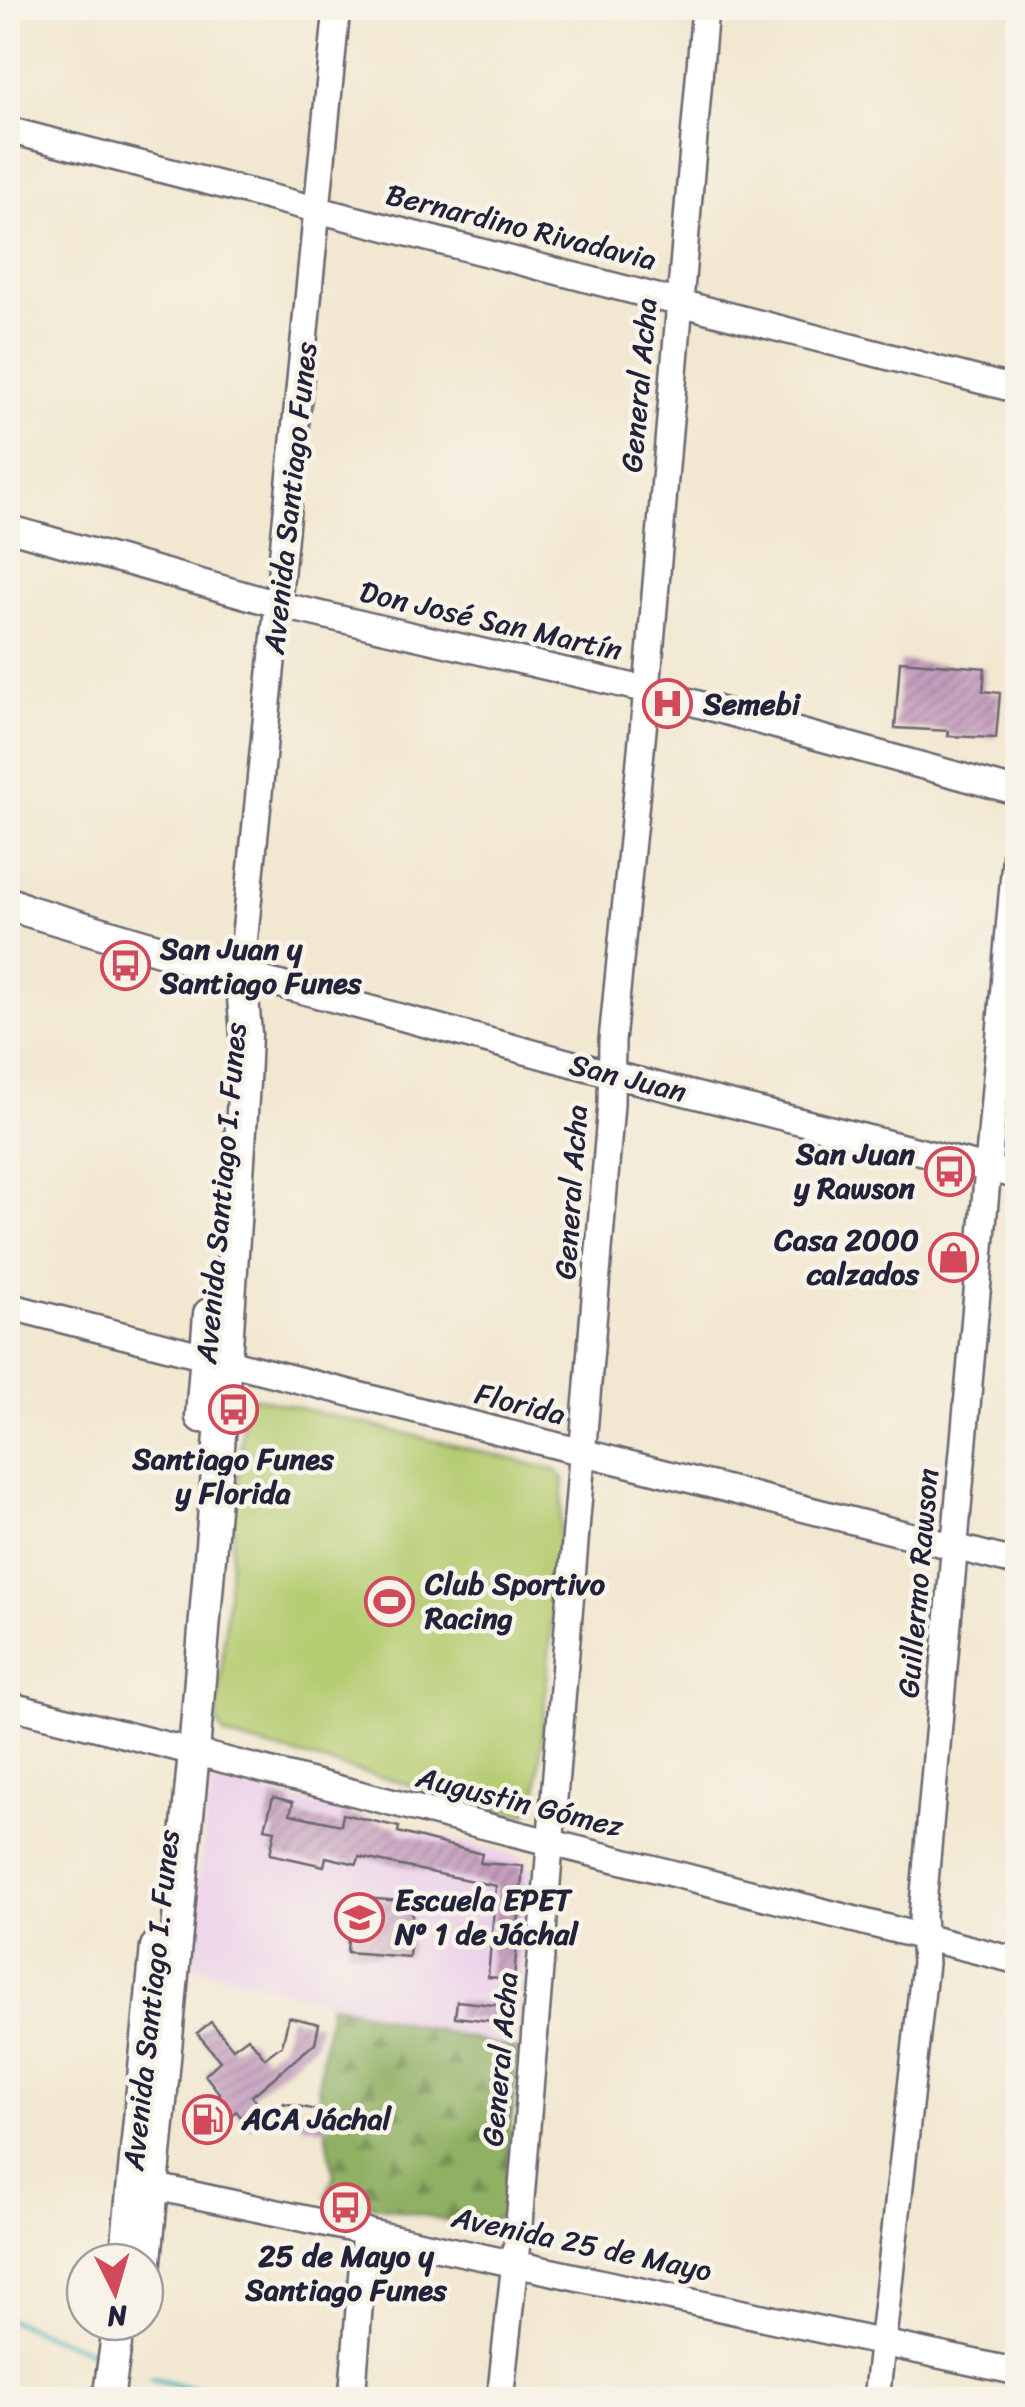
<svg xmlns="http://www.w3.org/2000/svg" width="1025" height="2407" font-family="Sriracha,sans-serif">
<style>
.built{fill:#ecd1ea}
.green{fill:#b5cc71;stroke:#6c7756;stroke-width:2.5}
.forest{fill:url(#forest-firs);stroke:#59694f;stroke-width:2.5}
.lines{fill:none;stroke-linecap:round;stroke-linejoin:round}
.stream{stroke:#48b7c2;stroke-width:5}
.building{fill:url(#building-hatch)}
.minor-casing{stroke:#6b676f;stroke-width:30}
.major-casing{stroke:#6b676f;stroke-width:35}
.minor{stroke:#fff;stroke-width:25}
.major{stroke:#fff;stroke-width:30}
.labels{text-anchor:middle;stroke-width:9;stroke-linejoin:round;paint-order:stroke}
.street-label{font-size:30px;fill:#22223b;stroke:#f7f3e8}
.poi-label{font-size:30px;font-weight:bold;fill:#22223b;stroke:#f7f3e8;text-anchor:start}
</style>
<defs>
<pattern id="forest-firs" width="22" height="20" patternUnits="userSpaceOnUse" patternTransform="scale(2.5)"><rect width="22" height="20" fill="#90b063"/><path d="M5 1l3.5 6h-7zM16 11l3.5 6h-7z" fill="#758f53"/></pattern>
<pattern id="building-hatch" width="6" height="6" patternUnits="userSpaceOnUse" patternTransform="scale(2.5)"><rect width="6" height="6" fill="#c59dbd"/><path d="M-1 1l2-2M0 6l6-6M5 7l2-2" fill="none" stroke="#a0809b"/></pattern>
</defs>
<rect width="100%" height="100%" fill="#f7f3e8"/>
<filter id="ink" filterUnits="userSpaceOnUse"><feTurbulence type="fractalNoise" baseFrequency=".01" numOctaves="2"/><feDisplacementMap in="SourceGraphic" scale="20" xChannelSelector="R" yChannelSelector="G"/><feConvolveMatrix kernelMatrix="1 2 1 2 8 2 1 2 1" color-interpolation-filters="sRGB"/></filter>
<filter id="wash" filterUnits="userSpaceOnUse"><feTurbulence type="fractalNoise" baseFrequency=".0048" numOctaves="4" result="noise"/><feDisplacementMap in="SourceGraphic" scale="40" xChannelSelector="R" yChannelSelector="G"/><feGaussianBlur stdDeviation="2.25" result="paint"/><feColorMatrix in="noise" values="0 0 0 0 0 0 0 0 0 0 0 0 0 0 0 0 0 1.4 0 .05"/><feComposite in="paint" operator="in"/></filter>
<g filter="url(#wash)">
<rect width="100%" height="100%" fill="#f2e7d0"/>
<path class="built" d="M224 1783 519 1856 530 1870 517 2050 188 1965 210 1788Z"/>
<path class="green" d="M254 1397 556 1470 564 1479 536 1806 523 1815 225 1736 217 1722 244 1404Z"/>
<path class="forest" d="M330 2004 517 2050 504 2214 482 2227 326 2196 334 2175 318 2086Z"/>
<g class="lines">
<path class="stream" d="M8 2319 99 2355
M151 2378 238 2400"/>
</g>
<g id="blocks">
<path class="building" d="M900 661 985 668 983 691 1000 693 996 738 948 736 949 731 895 728Z
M273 1797 293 1802 290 1814 341 1825 343 1814 399 1827 398 1832 482 1854 480 1863 523 1866 514 1979 488 1977 496 1886 359 1857 357 1864 326 1857 324 1866 270 1854 275 1830 265 1828Z
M351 1897 413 1902 409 1957 347 1952Z
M457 2001 512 2007 510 2023 455 2017Z
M289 2017 319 2024 315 2043 252 2096 267 2114 250 2128 236 2111 206 2137 191 2119 220 2094 205 2075 220 2061 197 2033 211 2022 233 2048 248 2037 265 2058 282 2045Z
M284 2103 325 2112 328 2130 274 2118Z"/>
</g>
</g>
<g filter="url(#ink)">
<use href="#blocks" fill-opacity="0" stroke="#6b676f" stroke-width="2.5"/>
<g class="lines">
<defs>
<path id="minor" d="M337 8 241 974 611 1074 1018 1176
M8 130 1018 390
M8 528 280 605 647 690 1018 792
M8 1306 1018 1563
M8 1705 1018 1961
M138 2183 1018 2372
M352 2400 365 2231
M500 2400 519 2224 611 1104 612 1041 647 690 705 8
M876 2400 925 1963 922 1916 1018 828"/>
<path id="major" d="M8 902 28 911 241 974
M201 1417 209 1314
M125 2262 156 1947
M145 2271 194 1752 226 1362 244 1082 246 1034 241 974
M108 2400 119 2322"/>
</defs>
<use href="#minor" class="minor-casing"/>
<use href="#major" class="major-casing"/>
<use href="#minor" class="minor"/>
<use href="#major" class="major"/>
</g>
</g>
<defs>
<symbol id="hospital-ring" viewBox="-11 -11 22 22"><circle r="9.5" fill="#f7f3e8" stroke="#d1495b" stroke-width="1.5"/><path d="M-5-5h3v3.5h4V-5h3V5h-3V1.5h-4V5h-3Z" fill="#d1495b"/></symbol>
<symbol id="bus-ring" viewBox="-11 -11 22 22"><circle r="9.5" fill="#f7f3e8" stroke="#d1495b" stroke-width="1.5"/><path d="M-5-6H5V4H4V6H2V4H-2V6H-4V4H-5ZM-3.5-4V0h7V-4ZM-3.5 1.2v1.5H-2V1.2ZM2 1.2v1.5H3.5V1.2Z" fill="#d1495b"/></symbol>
<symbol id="shop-ring" viewBox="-11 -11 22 22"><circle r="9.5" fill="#f7f3e8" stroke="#d1495b" stroke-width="1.5"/><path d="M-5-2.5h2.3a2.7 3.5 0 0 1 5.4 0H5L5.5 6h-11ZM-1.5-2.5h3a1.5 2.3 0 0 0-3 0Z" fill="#d1495b"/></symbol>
<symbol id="stadium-ring" viewBox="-11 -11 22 22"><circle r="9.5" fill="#f7f3e8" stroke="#d1495b" stroke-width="1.5"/><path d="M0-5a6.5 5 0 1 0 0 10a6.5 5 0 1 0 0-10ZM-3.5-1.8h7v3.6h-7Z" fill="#d1495b"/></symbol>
<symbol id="school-ring" viewBox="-11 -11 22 22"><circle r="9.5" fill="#f7f3e8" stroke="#d1495b" stroke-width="1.5"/><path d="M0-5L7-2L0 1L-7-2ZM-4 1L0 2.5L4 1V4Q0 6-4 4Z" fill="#d1495b"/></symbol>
<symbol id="fuel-ring" viewBox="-11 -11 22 22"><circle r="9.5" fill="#f7f3e8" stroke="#d1495b" stroke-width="1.5"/><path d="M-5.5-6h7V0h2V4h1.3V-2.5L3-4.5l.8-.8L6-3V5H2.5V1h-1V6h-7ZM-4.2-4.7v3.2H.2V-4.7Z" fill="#d1495b"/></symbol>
</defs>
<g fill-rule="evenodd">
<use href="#hospital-ring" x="640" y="676" width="55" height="55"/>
<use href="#bus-ring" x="98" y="938" width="55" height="55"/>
<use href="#bus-ring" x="922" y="1144" width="55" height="55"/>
<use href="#shop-ring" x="926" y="1230" width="55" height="55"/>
<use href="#bus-ring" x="206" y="1382" width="55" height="55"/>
<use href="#stadium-ring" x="362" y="1574" width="55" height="55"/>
<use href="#school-ring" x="332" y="1890" width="55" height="55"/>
<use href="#fuel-ring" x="180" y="2092" width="55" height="55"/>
<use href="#bus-ring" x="318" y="2180" width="55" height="55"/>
</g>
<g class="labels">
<g class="street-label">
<text transform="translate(521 227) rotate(14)" y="10">Bernardino Rivadavia</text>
<text transform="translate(639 385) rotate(-85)" y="10">General Acha</text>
<text transform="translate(290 498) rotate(-84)" y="10">Avenida Santiago Funes</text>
<text transform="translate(491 621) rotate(13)" y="10">Don José San Martín</text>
<text transform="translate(628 1078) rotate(14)" y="10">San Juan</text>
<text transform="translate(571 1192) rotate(-86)" y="10">General Acha</text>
<text transform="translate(221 1193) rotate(-85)" y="10">Avenida Santiago I. Funes</text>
<text transform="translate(520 1404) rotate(14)" y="10">Florida</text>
<text transform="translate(918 1583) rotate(-85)" y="10">Guillermo Rawson</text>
<text transform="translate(520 1802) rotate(14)" y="10">Augustin Gómez</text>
<text transform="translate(151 2000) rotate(-84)" y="10">Avenida Santiago I. Funes</text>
<text transform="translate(500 2059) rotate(-85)" y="10">General Acha</text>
<text transform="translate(582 2244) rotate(12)" y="10">Avenida 25 de Mayo</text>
</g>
<g class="poi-label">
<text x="703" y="714">Semebi</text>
<text x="160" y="959">San Juan y<tspan x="160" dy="34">Santiago Funes</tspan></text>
<text x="915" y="1164" text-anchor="end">San Juan<tspan x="915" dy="34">y Rawson</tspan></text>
<text x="919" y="1250" text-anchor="end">Casa 2000<tspan x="919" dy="34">calzados</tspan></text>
<text x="233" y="1469" text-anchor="middle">Santiago Funes<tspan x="233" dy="34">y Florida</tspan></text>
<text x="425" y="1594">Club Sportivo<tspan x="425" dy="34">Racing</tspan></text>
<text x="395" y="1910">Escuela EPET<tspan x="395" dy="34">Nº 1 de Jáchal</tspan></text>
<text x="242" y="2129">ACA Jáchal</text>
<text x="346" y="2266" text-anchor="middle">25 de Mayo y<tspan x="346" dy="34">Santiago Funes</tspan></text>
</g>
</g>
<rect width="1025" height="2407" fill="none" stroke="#f7f3e8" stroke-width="40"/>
<g transform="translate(115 2292) rotate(175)"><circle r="48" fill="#f7f3e8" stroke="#a29fa3" stroke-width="2.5"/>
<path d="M0-8L18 38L0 25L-18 38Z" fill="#d1495b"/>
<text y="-15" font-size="28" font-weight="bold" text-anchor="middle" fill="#22223b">N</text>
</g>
</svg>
